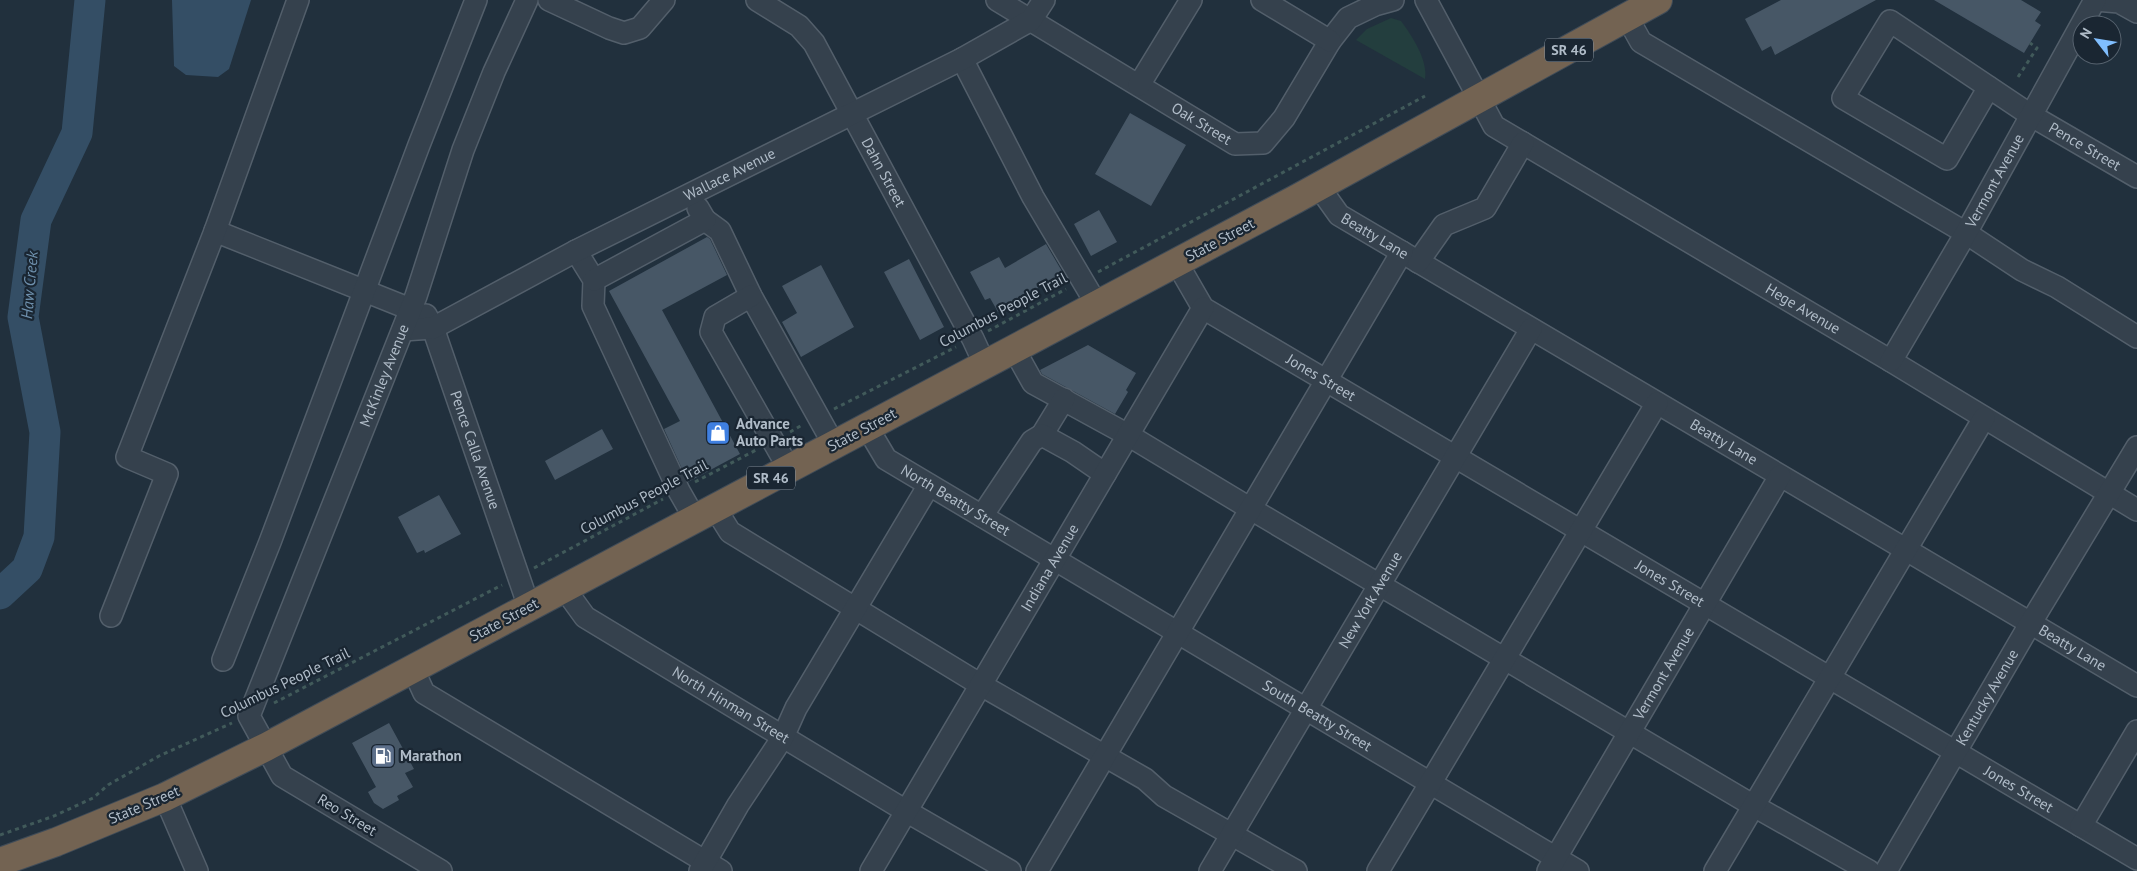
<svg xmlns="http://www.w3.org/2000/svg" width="2137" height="871" font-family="'PT Sans',sans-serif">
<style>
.green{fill:#233e3e}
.water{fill:#344e65}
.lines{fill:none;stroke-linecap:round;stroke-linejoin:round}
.river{stroke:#344e65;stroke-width:31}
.building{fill:#475766}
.minor-casing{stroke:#535f6b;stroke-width:24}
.highway-casing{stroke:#404c58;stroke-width:30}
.path{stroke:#415a5a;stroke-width:3;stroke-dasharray:4 4;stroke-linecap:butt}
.minor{stroke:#35414d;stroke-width:21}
.highway{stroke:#736352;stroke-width:28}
.labels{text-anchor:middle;stroke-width:4.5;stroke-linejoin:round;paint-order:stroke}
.shield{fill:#1a2632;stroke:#838f9b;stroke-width:1}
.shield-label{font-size:14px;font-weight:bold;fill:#b0bcc8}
.street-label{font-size:15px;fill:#b0bcc8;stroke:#1a2632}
.poi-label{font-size:15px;font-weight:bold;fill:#b0bcc8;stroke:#1a2632;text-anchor:start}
.water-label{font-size:16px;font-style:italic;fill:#6f91ae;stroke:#1a2632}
</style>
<rect width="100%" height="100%" fill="#21303d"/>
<path class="green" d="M1391 18 1401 21C1412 36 1428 60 1425 79L1356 40 1367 29Z"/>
<path class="water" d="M172 0H251L229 69 218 77 186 75 174 66Z"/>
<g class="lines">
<path class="river" d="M0 594 27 569 39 537 45 432 23 317 36 220 77 133 90 0"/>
</g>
<path class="building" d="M1781 0H1876L1775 55 1771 46 1762 51 1745 19Z
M1934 0H2021L2041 12 2035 21 2041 25 2024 53Z
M1130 113 1186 145 1151 206 1095 174Z
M1099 210 1117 242 1091 256 1074 224Z
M707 237 710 239 727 275 662 310 740 454 688 482 664 429 680 421 609 291Z
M1046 244 1063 273 998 312 990 298 985 300 970 272 999 257 1005 268Z
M909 259 944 327 920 340 884 272Z
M821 265 854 327 801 357 782 322 797 313 782 286Z
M1088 345 1136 373 1126 390 1128 392 1115 414 1042 374 1040 370Z
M602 429 613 449 555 480 545 461Z
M439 495 461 534 425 553 424 550 417 553 398 517Z
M389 723 414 769 405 773 413 787 397 796 399 800 383 809 374 803 368 792 376 787 352 743Z"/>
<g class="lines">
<defs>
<g id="minor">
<path d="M549 0 609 28 624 33 640 28 664 0"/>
<path id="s1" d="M757 0 799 26 814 43 973 339 985 365"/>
<path id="s2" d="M997 0 1235 144 1263 143 1284 118 1330 41 1348 18 1375 5 1393 0"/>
<path d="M1262 0 1330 41"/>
<path id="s3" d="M1426 0 1494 126 1891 361 2137 510"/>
<path d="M2095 0 2119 2 2137 12"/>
<path d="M1627 17 1641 42 1966 233 2022 270 2057 287 2137 337"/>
<path d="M962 59 1033 197 1097 305"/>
<path d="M1139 85 1191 0"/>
<path id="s4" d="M1989 87 1947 159 1843 98 1890 21 2032 116 2137 177"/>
<path id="s5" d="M1319 187 1339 215 2137 686"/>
<path d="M705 220 720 231 751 296 834 445"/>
<path d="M215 231 410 309"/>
<path d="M576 251 594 280 593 306 679 491 695 519"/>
<path d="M1418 262 1444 225 1485 208 1523 143"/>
<path id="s6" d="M1177 263 1203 308 2137 859"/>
<path d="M594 280 705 220 698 208"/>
<path d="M751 296 715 317 711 332 789 469"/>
<path id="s7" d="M426 315 433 328 529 607"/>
<path id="s8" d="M403 330 433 328 574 252 962 59 1031 20 1044 0"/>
<path d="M1014 349 1033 383 1128 435 1251 509 1754 806 1869 871"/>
<path id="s9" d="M1891 361 1966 233 2095 0"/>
<path id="s10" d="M867 427 886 459 1578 871"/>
<path d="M1042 435 1064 399"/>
<path d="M715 508 730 532 981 685 1145 779 1164 796 1296 871"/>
<path d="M982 516 1032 441 1042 435 1073 452 1105 474"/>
<path id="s11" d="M564 588 585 617 906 811 1010 871"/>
<path d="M111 616 167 474 127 457 215 231 298 0"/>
<path d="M223 660 270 542 419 145 476 0"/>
<path d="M413 669 424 693 721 871"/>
<path d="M165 797 197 871"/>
<path d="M2081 826 2137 731"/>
<path id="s12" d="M441 871 282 776 249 716 416 296 463 150 494 72 527 0"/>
<path d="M700 871 738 805 783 737 796 708 929 485"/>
<path id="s13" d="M871 871 1203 308"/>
<path d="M1037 871 1402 252"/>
<path id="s14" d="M1210 871 1531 329"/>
<path d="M1378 871 1657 403"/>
<path id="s15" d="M1548 871 1780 476"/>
<path d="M1715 871 1984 418"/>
<path id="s16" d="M1886 871 2030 624 2137 447"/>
</g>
<path id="highway" d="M0 862 56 842 165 797 266 747 1296 199 1658 0"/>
</defs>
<use href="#minor" class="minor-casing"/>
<use href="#highway" class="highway-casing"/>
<path class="path" d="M2018 77 2037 48 2030 43
M1098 272 1425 96
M988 331 1066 289
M834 409 956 347
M790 432 802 425
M695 482 758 449
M534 568 663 499
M274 703 502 585
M0 835 54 816 93 798 108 785 159 756 232 723"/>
<use href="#minor" class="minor"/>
<use href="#highway" class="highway"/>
</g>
<defs>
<symbol id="shop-square" viewBox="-11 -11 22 22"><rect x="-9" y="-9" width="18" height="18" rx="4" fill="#3f7fe0" stroke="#1a2632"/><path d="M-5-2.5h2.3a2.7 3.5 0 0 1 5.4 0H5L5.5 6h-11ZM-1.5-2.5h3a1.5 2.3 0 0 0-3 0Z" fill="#fff"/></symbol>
<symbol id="fuel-square" viewBox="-11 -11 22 22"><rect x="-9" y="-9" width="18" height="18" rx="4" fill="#5c6f8a" stroke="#1a2632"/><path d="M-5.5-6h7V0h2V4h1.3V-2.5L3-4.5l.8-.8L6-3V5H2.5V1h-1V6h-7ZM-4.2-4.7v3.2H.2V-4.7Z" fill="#fff"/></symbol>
</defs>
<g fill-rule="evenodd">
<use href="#shop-square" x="704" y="419" width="28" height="28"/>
<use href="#fuel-square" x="369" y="742" width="28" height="28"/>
</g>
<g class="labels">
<g class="shield">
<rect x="1545" y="38.5" width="48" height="23" rx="4"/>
<rect x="747" y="466.5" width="48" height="23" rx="4"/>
</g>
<g class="shield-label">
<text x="1569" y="55">SR 46</text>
<text x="771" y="483">SR 46</text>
</g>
<g class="street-label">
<text dy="5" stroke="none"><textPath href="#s2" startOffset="239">Oak Street</textPath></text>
<text dy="5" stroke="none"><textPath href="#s4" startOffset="526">Pence Street</textPath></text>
<text dy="5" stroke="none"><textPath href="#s1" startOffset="219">Dahn Street</textPath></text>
<text dy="5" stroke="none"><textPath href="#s8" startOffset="364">Wallace Avenue</textPath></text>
<text dy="5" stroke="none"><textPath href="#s9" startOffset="208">Vermont Avenue</textPath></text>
<text dy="5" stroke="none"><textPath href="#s5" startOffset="76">Beatty Lane</textPath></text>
<text transform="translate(1220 240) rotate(-28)" y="5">State Street</text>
<text dy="5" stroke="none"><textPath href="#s3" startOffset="502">Hege Avenue</textPath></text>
<text transform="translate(1003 310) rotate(-28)" y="5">Columbus People Trail</text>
<text dy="5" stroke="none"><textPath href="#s12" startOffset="620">McKinley Avenue</textPath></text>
<text dy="5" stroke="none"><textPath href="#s6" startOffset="189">Jones Street</textPath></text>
<text transform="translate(862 430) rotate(-28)" y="5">State Street</text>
<text dy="5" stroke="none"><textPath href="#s5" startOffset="481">Beatty Lane</textPath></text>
<text dy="5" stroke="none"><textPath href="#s7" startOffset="144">Pence Calla Avenue</textPath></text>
<text transform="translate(644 497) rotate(-28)" y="5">Columbus People Trail</text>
<text dy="5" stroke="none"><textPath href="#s10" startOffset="118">North Beatty Street</textPath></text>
<text dy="5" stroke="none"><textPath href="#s13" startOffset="352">Indiana Avenue</textPath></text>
<text dy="5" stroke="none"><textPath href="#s6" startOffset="594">Jones Street</textPath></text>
<text dy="5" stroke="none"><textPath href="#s14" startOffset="315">New York Avenue</textPath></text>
<text transform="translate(504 620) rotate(-28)" y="5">State Street</text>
<text dy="5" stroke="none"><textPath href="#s5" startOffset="886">Beatty Lane</textPath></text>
<text dy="5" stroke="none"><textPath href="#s15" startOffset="229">Vermont Avenue</textPath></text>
<text transform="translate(285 683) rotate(-26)" y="5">Columbus People Trail</text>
<text dy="5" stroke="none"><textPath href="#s16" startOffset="201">Kentucky Avenue</textPath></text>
<text dy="5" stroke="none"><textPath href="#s11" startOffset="206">North Hinman Street</textPath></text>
<text dy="5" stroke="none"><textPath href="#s10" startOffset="539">South Beatty Street</textPath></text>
<text dy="5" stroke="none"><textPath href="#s6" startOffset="999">Jones Street</textPath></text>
<text transform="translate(144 805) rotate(-23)" y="5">State Street</text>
<text transform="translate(347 815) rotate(31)" y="5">Reo Street</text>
</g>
<g class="poi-label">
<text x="736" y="429">Advance<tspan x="736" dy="17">Auto Parts</tspan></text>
<text x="400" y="761">Marathon</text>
</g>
<g class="water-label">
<text transform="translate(29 285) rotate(-85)" y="6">Haw Creek</text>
</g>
</g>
<g transform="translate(2097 40) rotate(301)"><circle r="24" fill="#1a2632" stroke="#56626e"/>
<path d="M0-4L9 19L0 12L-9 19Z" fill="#80befe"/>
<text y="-8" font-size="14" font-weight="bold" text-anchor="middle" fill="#b0bcc8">N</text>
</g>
</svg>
